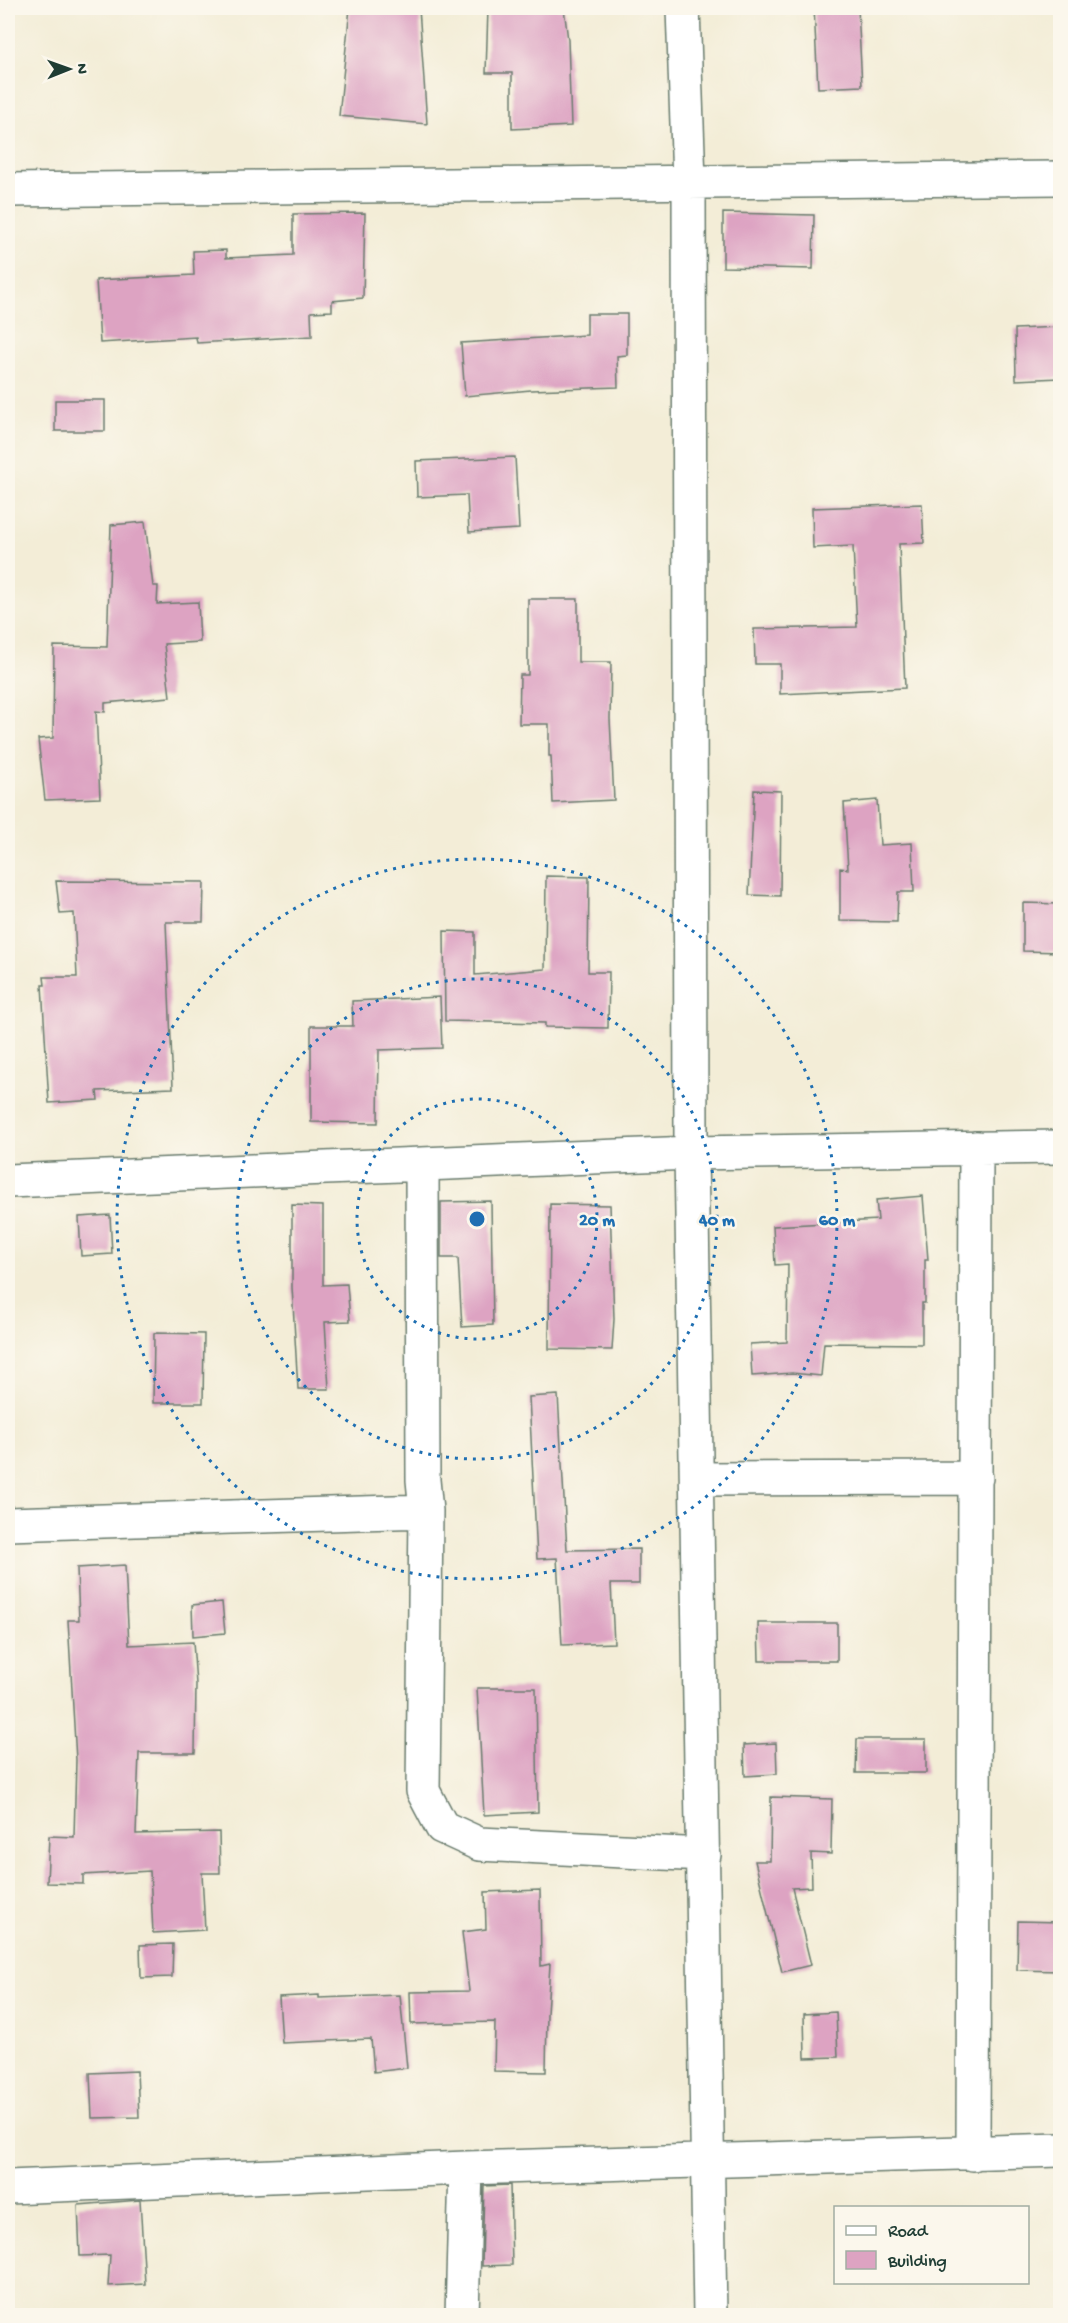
<svg xmlns="http://www.w3.org/2000/svg" width="1068" height="2323" font-family="'Gochi Hand',sans-serif">
<style>
.building{fill:#dda3c2}
.lines{fill:none;stroke-linecap:round;stroke-linejoin:round}
.street-casing{stroke:#697b6d;stroke-width:36}
.street{stroke:#fff;stroke-width:33}
.ring{fill:none;stroke:#1f6fb2;stroke-width:3;stroke-dasharray:3 6}
.centre{fill:#1f6fb2;stroke:#fbf7ec;stroke-width:3}
.ring-label{font-size:18px;text-anchor:middle;font-weight:bold;fill:#1f6fb2;stroke:#fbf7ec;stroke-width:5;stroke-linejoin:round;paint-order:stroke}
</style>
<rect width="100%" height="100%" fill="#fbf7ec"/>
<filter id="ink" filterUnits="userSpaceOnUse"><feTurbulence type="fractalNoise" baseFrequency=".0167" numOctaves="2"/><feDisplacementMap in="SourceGraphic" scale="12" xChannelSelector="R" yChannelSelector="G"/><feConvolveMatrix kernelMatrix="1 2 1 2 8 2 1 2 1" color-interpolation-filters="sRGB"/></filter>
<filter id="wash" filterUnits="userSpaceOnUse"><feTurbulence type="fractalNoise" baseFrequency=".008" numOctaves="4" result="noise"/><feDisplacementMap in="SourceGraphic" scale="24" xChannelSelector="R" yChannelSelector="G"/><feGaussianBlur stdDeviation="1.35" result="paint"/><feColorMatrix in="noise" values="0 0 0 0 0 0 0 0 0 0 0 0 0 0 0 0 0 1.4 0 .05"/><feComposite in="paint" operator="in"/></filter>
<g filter="url(#wash)">
<rect width="100%" height="100%" fill="#f3edd7"/>
<g id="blocks">
<path class="building" d="M350 8H419L427 124 339 116Z
M488 8H564L568 40 571 126 512 129V73H486Z
M814 8H858L862 86 818 88Z
M365 213 363 298 332 301V311L311 312 312 336 197 343 196 337 100 343 96 280 194 275 193 251 226 250V258L293 255V214Z
M723 213 814 215 813 269 723 267Z
M587 314H627V355L617 356 618 387 531 390 465 396 461 343 587 335Z
M1060 327V378L1016 380 1015 329Z
M55 400H105V431H55Z
M515 457 519 529 469 532 467 495 417 497 416 461Z
M922 504 924 543 899 544 905 688 780 694V664H755L754 629 857 627 853 546 813 548 812 508Z
M145 522 153 586H158L157 604 198 602 200 642 164 644 170 697 105 703V712L96 711 100 798 45 800 38 739 53 738 54 646 107 647 111 525Z
M528 599H578V662H611L610 719 614 800 553 803 551 756H549V724H519L520 675H528Z
M754 790 781 791 780 896 749 895Z
M877 800 880 845 912 843 914 892H898L897 922 840 921V868L848 869 844 803Z
M546 876 589 877 588 972H609L608 1028 545 1027V1023L445 1021 444 931 475 932V975L545 969Z
M56 881 204 882 203 922H166L173 1088 97 1091 98 1100 49 1103 42 985H45L44 977H77L74 913 60 914Z
M1023 903 1060 904V952L1023 951Z
M440 997 442 1048 379 1050 378 1123 311 1122V1026H353L352 1001Z
M923 1196 928 1260H925V1303H922V1344L824 1343 821 1376 792 1373 752 1376 750 1344 787 1342 788 1264 775 1265 773 1226 878 1220 876 1200Z
M491 1201 493 1325 462 1327 458 1258H441V1202Z
M550 1204 610 1205 614 1319 612 1350 549 1349Z
M292 1205 323 1206V1285L347 1284 350 1321 325 1322 329 1389H298L292 1287Z
M110 1215 112 1254 81 1256 79 1217Z
M154 1333 204 1334 203 1403H153Z
M558 1395 567 1550 639 1549V1584H611L614 1643 562 1645 557 1558 537 1559 529 1397Z
M125 1565 129 1645 193 1642 196 1684 195 1753H139L136 1834 219 1832 220 1873H202L205 1930 153 1933 150 1871 83 1875V1884L47 1883 49 1836 74 1837 76 1760 68 1620H79L77 1568Z
M222 1602 225 1633 193 1636 192 1605Z
M758 1623H837V1661H759Z
M477 1688H536L538 1812 484 1815Z
M857 1739H926V1773H856Z
M776 1743 777 1774 745 1776 744 1745Z
M771 1797 832 1799 831 1854 811 1853 812 1887 792 1888 811 1965 782 1972 755 1861H770Z
M540 1890 541 1966 550 1964 547 2014 546 2072 494 2071 495 2022 411 2024 410 1992 469 1991 462 1932 486 1929 485 1892Z
M1018 1921 1060 1922V1971L1017 1970Z
M173 1944 172 1977 141 1978 140 1945Z
M319 1995V1998L400 1995 407 2068 374 2072 371 2039 282 2043 279 1997Z
M836 2012 838 2057 805 2058 804 2014Z
M137 2071 139 2117 92 2118 90 2073Z
M510 2185 512 2265 482 2266 484 2186Z
M140 2200 145 2284 108 2286 110 2255 80 2256 78 2205Z"/>
</g>
</g>
<g filter="url(#ink)">
<use href="#blocks" fill-opacity="0" stroke="#697b6d" stroke-width="1.5"/>
<g class="lines">
<defs>
<path id="street" d="M683 8 689 182 691 1153 710 2316
M8 190 1060 178
M422 1164 423 1480 426 1511 423 1791 442 1827 479 1844 704 1855
M8 1181 691 1153 1060 1147
M697 1479 976 1478
M8 1524 426 1511
M973 2154 976 1148
M8 2187 466 2168 1060 2150
M462 2316 466 2168"/>
</defs>
<use href="#street" class="street-casing"/>
<use href="#street" class="street"/>
</g>
</g>
<g class="ring">
<circle cx="477" cy="1219" r="120"/>
<circle cx="477" cy="1219" r="240"/>
<circle cx="477" cy="1219" r="360"/>
</g>
<circle cx="477" cy="1219" r="9" class="centre"/>
<g class="ring-label">
<text x="597" y="1225">20 m</text>
<text x="717" y="1225">40 m</text>
<text x="837" y="1225">60 m</text>
</g>
<rect width="1068" height="2323" fill="none" stroke="#fbf7ec" stroke-width="30"/>
<rect x="834" y="2206" width="195" height="78" fill="#fbf7ec" stroke="#a3ada2" stroke-width="1.5"/>
<rect x="846" y="2226" width="30" height="9" fill="#ffffff" stroke="#a3ada2" stroke-width="1.5"/>
<text x="888" y="2236" font-size="18" fill="#1f3d34">Road</text>
<rect x="846" y="2251" width="30" height="18" fill="#dda3c2" stroke="#a3ada2" stroke-width="1.5"/>
<text x="888" y="2266" font-size="18" fill="#1f3d34">Building</text>
<g transform="translate(69 69) rotate(89)" stroke="#fbf7ec" stroke-width="4.5" paint-order="stroke">
<path d="M0-4.5L10 22L0 15L-10 22Z" fill="#1f3d34"/>
<text y="-9" font-size="16" font-weight="bold" text-anchor="middle" fill="#1f3d34">N</text>
</g>
</svg>
